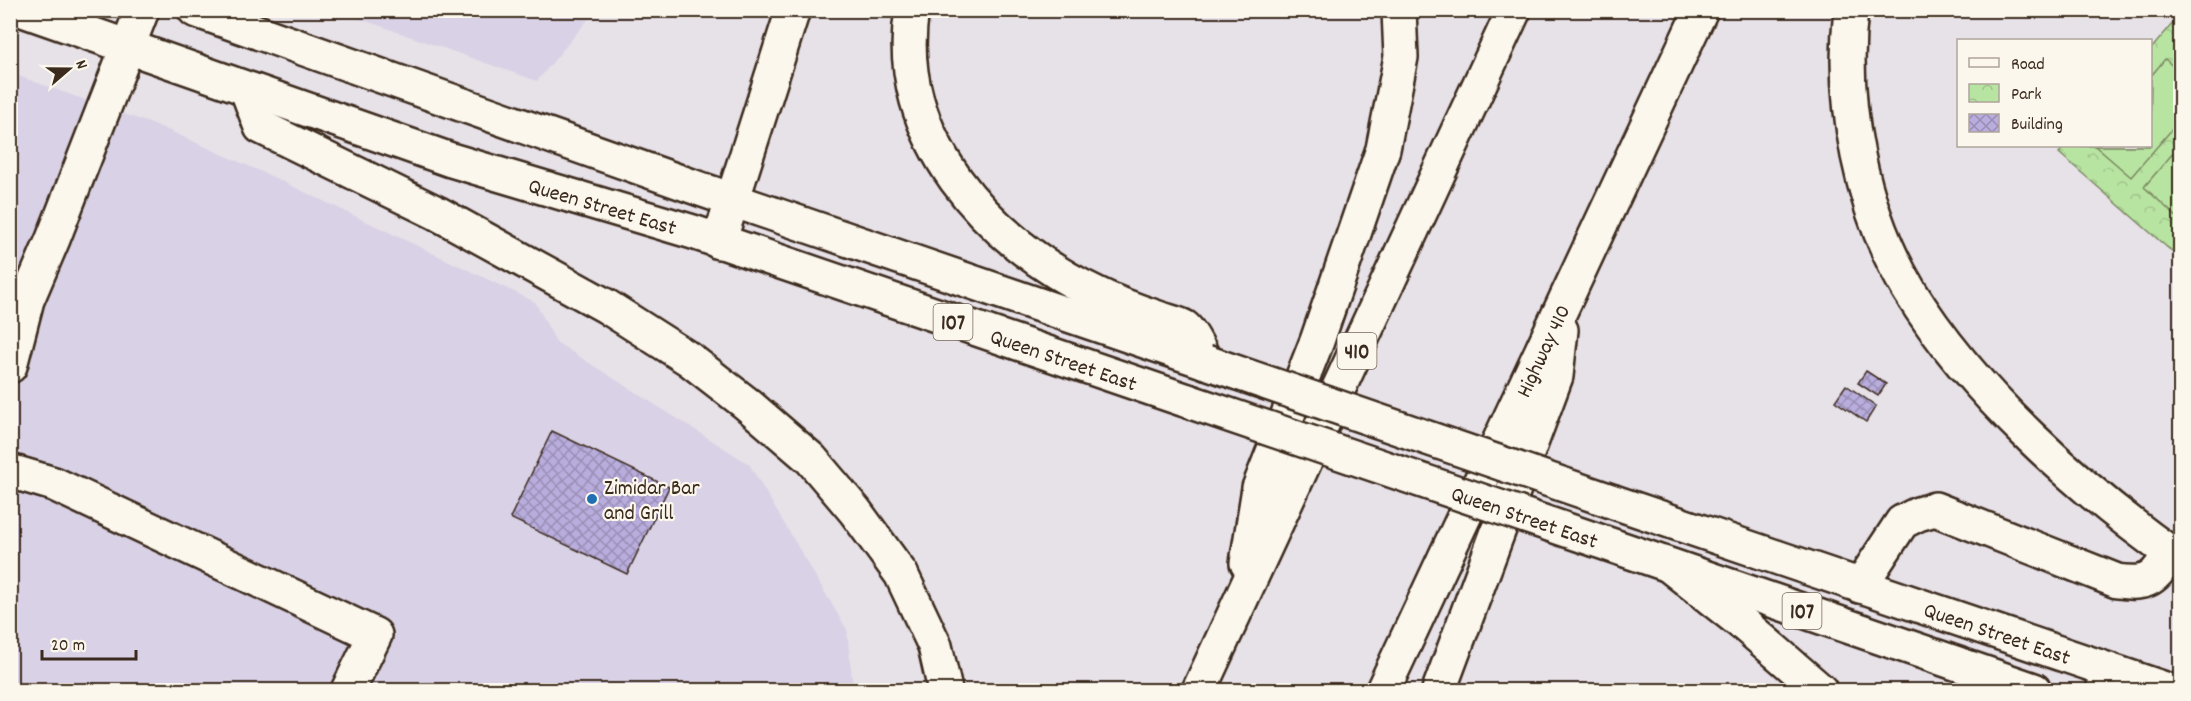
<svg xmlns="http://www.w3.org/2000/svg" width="2191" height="701" font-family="Dekko,sans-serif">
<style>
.built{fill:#d9d1e5}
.park{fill:url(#park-crowns);stroke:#7a8760;stroke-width:1.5}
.pitch{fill:#b8e4a2;stroke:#7a8760;stroke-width:1.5}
.building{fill:url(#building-cross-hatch);stroke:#3b2a1e;stroke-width:1.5}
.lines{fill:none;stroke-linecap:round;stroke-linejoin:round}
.minor-casing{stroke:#3b2a1e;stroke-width:38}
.major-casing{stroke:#3b2a1e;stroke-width:38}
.highway-casing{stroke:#3b2a1e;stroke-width:38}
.minor{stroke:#fbf7ec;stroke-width:33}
.major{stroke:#fbf7ec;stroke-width:33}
.highway{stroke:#fbf7ec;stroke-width:33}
.major-bridge-casing{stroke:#3b2a1e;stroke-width:38;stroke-linecap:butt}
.major-bridge{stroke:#fbf7ec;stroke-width:33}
.poi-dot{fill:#1f6fb2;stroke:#fbf7ec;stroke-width:2}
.labels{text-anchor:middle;stroke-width:4.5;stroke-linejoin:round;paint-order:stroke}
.shield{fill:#fbf7ec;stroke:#75685c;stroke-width:1.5}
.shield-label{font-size:21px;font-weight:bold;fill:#3b2a1e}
.street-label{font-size:22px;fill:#3b2a1e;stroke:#fbf7ec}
.poi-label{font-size:22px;fill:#3b2a1e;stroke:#fbf7ec;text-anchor:start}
</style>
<defs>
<pattern id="park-crowns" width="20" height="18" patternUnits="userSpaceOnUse" patternTransform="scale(1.5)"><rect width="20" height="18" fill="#b8e4a2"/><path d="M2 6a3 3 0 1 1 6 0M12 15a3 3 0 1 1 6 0" fill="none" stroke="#9fc48b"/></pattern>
<pattern id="building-cross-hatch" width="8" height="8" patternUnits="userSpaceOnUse" patternTransform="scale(1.5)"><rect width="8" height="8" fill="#b9adde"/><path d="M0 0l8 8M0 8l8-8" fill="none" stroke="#988db3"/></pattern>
</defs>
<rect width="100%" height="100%" fill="#e7e1e8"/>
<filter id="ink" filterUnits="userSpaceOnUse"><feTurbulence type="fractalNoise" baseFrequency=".0167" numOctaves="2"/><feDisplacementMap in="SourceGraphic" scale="12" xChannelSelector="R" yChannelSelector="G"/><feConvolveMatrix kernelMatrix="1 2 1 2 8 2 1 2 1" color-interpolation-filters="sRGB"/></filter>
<g filter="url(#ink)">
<path class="built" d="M338 11H595L537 81Z
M10 73 163 128 273 177 535 302 556 342 749 464 847 630 853 690H11Z"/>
<path class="park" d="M2173 23 2180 30V252L2177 256 2059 153 2065 146H2150L2151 49Z"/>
<path class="pitch" d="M2165 59 2180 73V120L2131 177 2095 146H2150L2151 76Z
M2180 145V220L2144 187Z"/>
<path class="building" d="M1866 371 1886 384 1878 396 1858 383Z
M1846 385 1876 406 1866 422 1835 401Z
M552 431 669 487 627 574 510 518Z"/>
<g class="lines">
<defs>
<path id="minor" d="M10 366 27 300 53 239 142 10
M10 471 54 484 375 635 348 690
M1860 586 1902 522 1918 514 1935 509 2117 581C2148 585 2155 580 2170 552"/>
<g id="major">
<path id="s1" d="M23 10 451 160 693 232 1188 401"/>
<path d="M195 10 703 190 1206 362"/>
<path id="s2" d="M1614 502 2168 690"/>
<path d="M1596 540 2034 690"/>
</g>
<g id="highway">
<path d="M912 10C891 135 989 243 1095 293 1115 303 1137 311 1158 318 1166 321 1177 323 1184 327 1191 332 1201 354 1206 362"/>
<path d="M1851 10C1840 102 1861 211 1909 290 1972 393 2082 491 2180 560"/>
<path d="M247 90 261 127 437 213 606 306 689 359 747 404 811 459 855 511 901 574 935 646 945 690"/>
<path d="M719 242 793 10"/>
<path d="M1247 563 1259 488 1317 341 1383 149 1401 57 1399 10"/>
<path d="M1670 566 1746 626 1820 690"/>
<path d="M1199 690 1514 10"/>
<path id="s3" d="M1383 690 1701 10"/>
<path d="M1439 690 1556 376 1561 330"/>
<path d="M2103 690 2110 671"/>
</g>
</defs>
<use href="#minor" class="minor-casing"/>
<use href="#major" class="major-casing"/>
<use href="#highway" class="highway-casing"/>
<use href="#minor" class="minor"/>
<use href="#major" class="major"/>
<use href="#highway" class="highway"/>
<defs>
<g id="major-bridge">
<path d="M1206 362 1614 502"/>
<path id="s4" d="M1188 401 1596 540"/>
</g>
</defs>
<use href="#major-bridge" class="major-bridge-casing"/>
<use href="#major-bridge" class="major-bridge"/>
</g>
</g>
<circle class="poi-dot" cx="592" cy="499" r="6"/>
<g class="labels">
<g class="shield">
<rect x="933.5" y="304" width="39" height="36" rx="4.5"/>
<rect x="1337.5" y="333" width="39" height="36" rx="4.5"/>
<rect x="1782.5" y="593" width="39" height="36" rx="4.5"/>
</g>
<g class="shield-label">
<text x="953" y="329">107</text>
<text x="1357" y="358">410</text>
<text x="1802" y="618">107</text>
</g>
<g class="street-label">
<text dy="8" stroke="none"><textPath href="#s1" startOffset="612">Queen Street East</textPath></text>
<text dy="8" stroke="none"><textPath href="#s3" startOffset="375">Highway 410</textPath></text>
<text dy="8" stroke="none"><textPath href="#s1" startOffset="1098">Queen Street East</textPath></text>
<text dy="8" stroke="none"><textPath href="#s4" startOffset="356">Queen Street East</textPath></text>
<text dy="8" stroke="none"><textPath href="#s2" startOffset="405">Queen Street East</textPath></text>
</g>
<g class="poi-label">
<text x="604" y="494">Zimidar Bar<tspan x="604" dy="25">and Grill</tspan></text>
</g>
</g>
<rect width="2191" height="701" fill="none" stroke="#fbf7ec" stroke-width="36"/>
<rect x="18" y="18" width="2155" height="665" fill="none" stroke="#3b2a1e" stroke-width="2" filter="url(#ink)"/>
<rect x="1957" y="39" width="195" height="108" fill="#fbf7ec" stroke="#aea59a" stroke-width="1.5"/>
<rect x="1969" y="58" width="30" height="9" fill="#fbf7ec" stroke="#aea59a" stroke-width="1.5"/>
<text x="2011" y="69" font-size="18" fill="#3b2a1e">Road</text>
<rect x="1969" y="84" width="30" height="18" fill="url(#park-crowns)" stroke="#aea59a" stroke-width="1.5"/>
<text x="2011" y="99" font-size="18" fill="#3b2a1e">Park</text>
<rect x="1969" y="114" width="30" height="18" fill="url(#building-cross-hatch)" stroke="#aea59a" stroke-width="1.5"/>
<text x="2011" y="129" font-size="18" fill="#3b2a1e">Building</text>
<g transform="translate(69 69) rotate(70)" stroke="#fbf7ec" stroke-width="4.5" paint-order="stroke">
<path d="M0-4.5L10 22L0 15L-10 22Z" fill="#3b2a1e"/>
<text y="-9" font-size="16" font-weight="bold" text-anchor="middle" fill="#3b2a1e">N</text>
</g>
<path d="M42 650v9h94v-9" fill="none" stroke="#3b2a1e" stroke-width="3"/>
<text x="51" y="650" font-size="18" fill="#3b2a1e" stroke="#fbf7ec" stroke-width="4.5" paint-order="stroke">20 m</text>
</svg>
